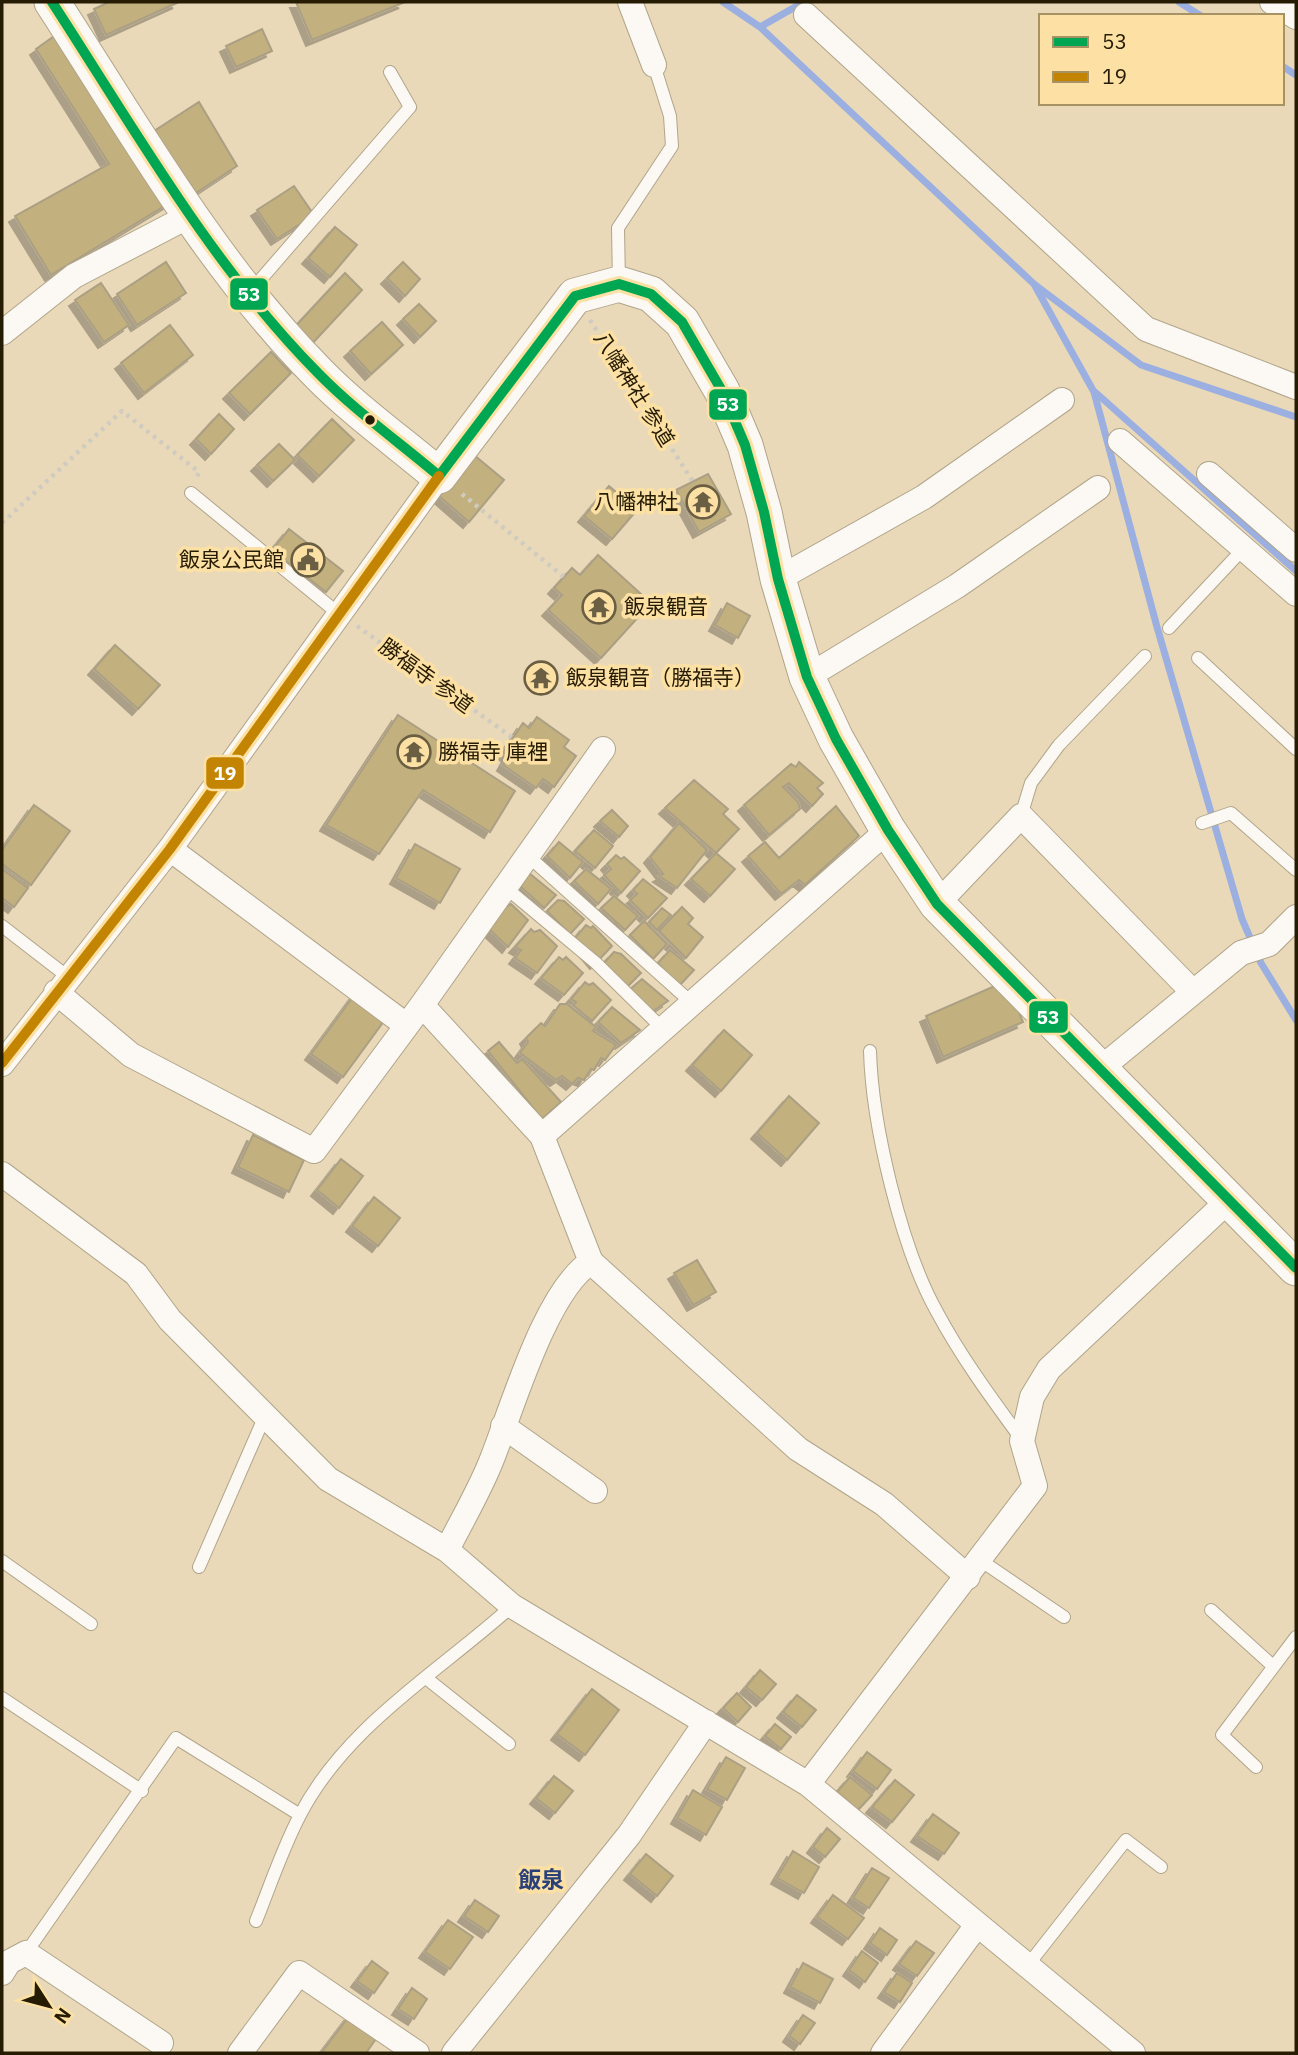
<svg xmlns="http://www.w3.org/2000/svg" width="1298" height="2055" font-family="'IBM Plex Sans','Noto Sans JP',sans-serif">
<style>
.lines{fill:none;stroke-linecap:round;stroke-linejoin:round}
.stream{stroke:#9bafe1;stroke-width:7}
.building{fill:#c2b07f;stroke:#ab9f84;stroke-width:2;filter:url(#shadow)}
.lane-casing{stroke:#b0a48a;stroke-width:14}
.street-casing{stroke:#b0a48a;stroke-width:26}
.secondary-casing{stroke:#b0a48a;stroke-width:37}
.path{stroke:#cfcbc0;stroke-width:4.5;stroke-dasharray:3.5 5;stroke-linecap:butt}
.lane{stroke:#fcf9f4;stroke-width:12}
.street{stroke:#fcf9f4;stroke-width:24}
.secondary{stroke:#fcf9f4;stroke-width:35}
.bus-1-casing{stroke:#fde1a4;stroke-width:16}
.bus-2-casing{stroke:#fde1a4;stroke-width:16}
.bus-1{stroke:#00a651;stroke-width:10}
.bus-2{stroke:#c38401;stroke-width:10}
.bus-dot{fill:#261c04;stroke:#fde1a4;stroke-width:2.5}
.labels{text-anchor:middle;stroke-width:7;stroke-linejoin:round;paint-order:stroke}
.street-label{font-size:21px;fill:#261c04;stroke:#fde1a4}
.poi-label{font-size:21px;fill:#261c04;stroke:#fde1a4;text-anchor:start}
.neighbourhood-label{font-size:23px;font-weight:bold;fill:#2a4079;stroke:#fde1a4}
.line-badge{stroke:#fde1a4;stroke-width:2.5}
.badge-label{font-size:19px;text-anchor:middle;font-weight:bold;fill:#fff}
</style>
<defs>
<filter id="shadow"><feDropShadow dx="-6" dy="6" stdDeviation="0" flood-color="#0004"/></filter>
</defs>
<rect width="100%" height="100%" fill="#e9d9b8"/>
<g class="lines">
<path class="stream" d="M723 2 760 27 1034 284 1141 365 1296 417
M1179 2 1201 16
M760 27 804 2
M1282 66 1296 75
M1034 284 1094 392 1157 627 1242 919 1261 963 1296 1020
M1095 392 1296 571"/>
</g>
<path class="building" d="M109 2H179L106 35 94 9Z
M296 2H405L312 40Z
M262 29 272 51 236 67 226 46Z
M60 32 171 202 51 275 15 216 109 164 36 49Z
M199 102 237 166 196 193 154 131Z
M294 186 314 215 277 239 257 210Z
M335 227 357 245 330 277 308 258Z
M166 262 186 293 137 325 117 294Z
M403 262 420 279 405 296 387 278Z
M345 273 362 290 309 347 291 331Z
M101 283 129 325 104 342 75 300Z
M419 304 436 321 420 337 403 319Z
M382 322 403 345 371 374 350 351Z
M170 325 193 355 144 393 121 363Z
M271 352 291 373 250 414 229 393Z
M219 414 234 429 211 454 196 439Z
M332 419 354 440 319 476 297 455Z
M279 444 295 460 273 481 257 465Z
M474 455 504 480 469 522 439 496Z
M708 474 731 514 699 532 676 490Z
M609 486 637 510 612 539 584 516Z
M289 529 343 571 326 592 272 550Z
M598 555 651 603 601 658 548 610 562 595 554 588 572 568 580 575Z
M727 603 750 616 738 638 715 625Z
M115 645 160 685 138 709 94 669Z
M398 715 515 791 490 832 423 790 379 854 326 825Z
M537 717 569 740 564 747 576 756 554 787 543 779 536 788 503 765 508 756 503 752 513 738 523 723 529 728Z
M799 762 823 783 817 788 823 794 812 806 789 783 783 787 798 802 800 809 769 835 744 805 791 764 796 767Z
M694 780 728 809 723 814 739 829 716 853 665 808Z
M34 805 70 831 31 885 2 864V850Z
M836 806 859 836 805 885 799 880 781 894 748 856 765 842 779 858Z
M612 810 628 826 619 837 600 821Z
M679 823 707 850 677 888 659 876 663 874 650 857Z
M594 830 613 846 595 868 575 851Z
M559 842 583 862 570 878 547 856Z
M415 844 460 869 440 903 396 878Z
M716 853 735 869 710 896 691 879Z
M616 855 621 859 624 857 640 871 621 893 604 875 611 869 607 864Z
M2 869 28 888 14 907 2 898Z
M586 869 611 889 598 904 574 881Z
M529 873 556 895 544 908 518 884Z
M643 879 667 898 648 918 630 900 637 894 633 890Z
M614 896 638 916 625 930 601 908Z
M558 900 564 901 584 919 570 934 547 911Z
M502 903 507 906 511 904 528 920 508 947 490 930Z
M682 907 693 918 688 924 703 937 686 958 659 931Z
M662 908 671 915 657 930 649 922Z
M644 921 667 944 653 959 630 935Z
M586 925 591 928 593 926 612 946 596 963 575 938Z
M531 929 534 932 540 930 557 946 537 973 515 958 521 950 515 947Z
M670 950 694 970 678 987 658 963Z
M614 952 621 954 641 973 626 988 602 965Z
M559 957 563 960 566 957 583 973 564 995 541 978Z
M642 979 668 1001 652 1012 629 990Z
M1006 981 1023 1022 943 1057 926 1016Z
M585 982 589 985 593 983 611 1000 592 1021 573 1005 576 1002 571 999Z
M355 994 387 1017 343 1077 311 1054Z
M560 1004H567L596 1027 593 1031 616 1045 605 1060 601 1058 594 1070 591 1069 584 1080 578 1078 572 1084 562 1076 556 1080 520 1053 528 1042 526 1038 541 1023 545 1026Z
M612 1007 640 1030 621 1043 598 1022Z
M724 1030 752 1055 721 1091 692 1065Z
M499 1042 517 1063 522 1059 561 1102 542 1119 488 1051Z
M789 1096 819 1123 787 1160 757 1133Z
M253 1135 304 1160 289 1192 238 1167Z
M341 1159 363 1176 339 1208 317 1190Z
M374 1197 400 1218 378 1246 352 1226Z
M697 1260 716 1292 693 1305 674 1273Z
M760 1670 776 1684 762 1700 746 1687Z
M592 1689 619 1710 585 1755 557 1734Z
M737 1693 751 1707 738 1722 723 1708Z
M797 1695 816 1710 802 1727 783 1712Z
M775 1724 791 1737 781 1749 765 1736Z
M867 1752 891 1770 877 1789 853 1771Z
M726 1757 745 1768 727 1800 707 1789Z
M554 1776 573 1791 555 1813 536 1798Z
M850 1777 872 1795 858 1810 837 1792Z
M895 1780 914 1795 892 1822 872 1807Z
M693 1790 722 1807 706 1835 677 1818Z
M933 1814 959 1833 944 1854 917 1836Z
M827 1828 840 1839 825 1857 813 1847Z
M793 1851 819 1867 804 1893 777 1878Z
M646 1854 673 1876 657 1896 630 1874Z
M872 1868 889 1878 869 1908 853 1898Z
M833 1895 864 1918 848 1939 817 1917Z
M475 1900 499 1916 488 1932 464 1916Z
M448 1920 473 1937 450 1969 425 1952Z
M880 1928 897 1940 887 1955 870 1943Z
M916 1941 934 1953 917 1976 899 1964Z
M862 1951 878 1963 865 1982 849 1970Z
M372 1961 388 1973 374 1993 357 1981Z
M803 1963 833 1979 820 2003 790 1987Z
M897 1973 912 1983 900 2002 884 1992Z
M412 1988 427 1999 414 2019 398 2009Z
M350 2015 378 2036 366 2053H321Z
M803 2015 815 2023 800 2044 789 2036Z"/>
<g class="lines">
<defs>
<path id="lane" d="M619 283 618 228 672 146 670 116 654 65
M249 293 410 107 390 72
M191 493 339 614
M1169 628 1245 547
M1198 658 1296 749
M1021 816 1031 783 1059 745 1145 656
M1202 823 1231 813 1296 870
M527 855 692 1003
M505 887 596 963 663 1029
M2 926 68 977
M870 1051C872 1124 901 1248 937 1312 961 1357 992 1399 1022 1440
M980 1560 1064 1617
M2 1561 91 1624
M199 1567 264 1418
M1211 1610 1273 1666
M426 1678 509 1744
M2 1698 142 1791
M1256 1767 1222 1735 1296 1637
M256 1921C270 1886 282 1850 299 1817 345 1726 439 1672 512 1606
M26 1953 176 1738 300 1815
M1028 1965 1126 1840 1161 1867"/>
<path id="street" d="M630 2 654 65
M1272 2 1296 17
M806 15 1146 329 1296 387
M2 333 74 276 191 215
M1120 441 1296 594
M1209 474 1296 550
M778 579 924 497 1062 400
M807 677 957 586 1098 488
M170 849 406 1025
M937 904 1021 816 1193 992
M56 992 131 1055 314 1151 422 1005 542 1136 591 1262 798 1449 884 1504 968 1577
M422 1005 603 749
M2 1064 170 849 439 476
M1100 1069 1241 953 1269 944 1296 917
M542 1136 888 830
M2 1174 136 1274 170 1320 328 1479 447 1550 512 1606 808 1784 1133 2053
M503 1426 595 1491
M447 1550C462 1520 480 1490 492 1459 512 1409 546 1290 591 1262
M808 1784 1035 1486 1022 1441 1032 1397 1049 1369 1230 1199
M2 1973 9 1962 26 1953 161 2043
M240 2053 299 1973 417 2053
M454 2053 629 1835 706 1722
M883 2053 977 1925"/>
<path id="secondary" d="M52 2C134 128 211 265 318 373 354 410 399 442 439 476L575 296 619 284 651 294 682 322 722 391 745 445 764 512 778 579 807 677 836 739 888 830 937 904 1296 1268"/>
</defs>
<use href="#lane" class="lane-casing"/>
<use href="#street" class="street-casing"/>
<use href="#secondary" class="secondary-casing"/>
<path class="path" d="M590 320 693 482
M462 494 564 577
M2 523 122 411 199 472 196 479
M357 626 513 738"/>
<use href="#lane" class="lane"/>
<use href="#street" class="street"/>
<use href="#secondary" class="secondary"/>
<defs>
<path id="bus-1" d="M52 2C134 128 211 265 318 373 354 410 399 442 439 476L575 296 619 284 651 294 682 322 722 391 745 445 764 512 778 579 807 677 836 739 888 830 937 904 1296 1268"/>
<path id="bus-2" d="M2 1063 170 849 439 476"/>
</defs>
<use href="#bus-1" class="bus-1-casing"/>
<use href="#bus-2" class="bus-2-casing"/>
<use href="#bus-1" class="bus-1"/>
<use href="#bus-2" class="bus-2"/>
</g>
<defs>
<symbol id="temple-ring" viewBox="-11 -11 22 22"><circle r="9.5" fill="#fde1a4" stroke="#6a5e43" stroke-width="1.5"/><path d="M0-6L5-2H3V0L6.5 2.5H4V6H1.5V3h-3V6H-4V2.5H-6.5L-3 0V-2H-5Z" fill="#6a5e43"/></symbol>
<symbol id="civic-ring" viewBox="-11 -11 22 22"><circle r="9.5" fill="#fde1a4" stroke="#6a5e43" stroke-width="1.5"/><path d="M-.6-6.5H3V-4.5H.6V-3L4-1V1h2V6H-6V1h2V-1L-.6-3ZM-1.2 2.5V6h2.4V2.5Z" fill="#6a5e43"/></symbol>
</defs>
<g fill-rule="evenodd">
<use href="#temple-ring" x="684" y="483" width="38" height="38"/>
<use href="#civic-ring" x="289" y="541" width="38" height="38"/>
<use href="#temple-ring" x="580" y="588" width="38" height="38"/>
<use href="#temple-ring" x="522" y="659" width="38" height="38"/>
<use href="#temple-ring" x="395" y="733" width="38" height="38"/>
</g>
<circle class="bus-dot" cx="370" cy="420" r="6"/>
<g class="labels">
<g class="street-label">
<text transform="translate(634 389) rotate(58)" y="7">八幡神社 参道</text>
<text transform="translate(426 676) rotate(36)" y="7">勝福寺 参道</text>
</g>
<g class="poi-label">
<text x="678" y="509" text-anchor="end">八幡神社</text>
<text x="284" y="567" text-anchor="end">飯泉公民館</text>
<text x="624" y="614">飯泉観音</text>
<text x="566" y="685">飯泉観音（勝福寺）</text>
<text x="438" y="759">勝福寺 庫裡</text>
</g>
<g class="neighbourhood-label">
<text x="541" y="1888">飯泉</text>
</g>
</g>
<g class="line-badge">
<rect x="229" y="277" width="40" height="34" rx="7" fill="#00a651"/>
<rect x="708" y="388" width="40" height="33" rx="7" fill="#00a651"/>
<rect x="205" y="756" width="40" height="34" rx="7" fill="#c38401"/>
<rect x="1028" y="1000" width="41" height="34" rx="7" fill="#00a651"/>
</g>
<g class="badge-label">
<text x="249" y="301">53</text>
<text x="728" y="411">53</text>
<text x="225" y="780">19</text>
<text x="1048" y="1024">53</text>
</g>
<rect width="1298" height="2055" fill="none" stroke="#261c04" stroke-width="7"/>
<rect x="1039" y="14" width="245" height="91" fill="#fde1a4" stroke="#a79264" stroke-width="2"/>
<rect x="1053" y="37" width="35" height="10" fill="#00a651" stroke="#a79264" stroke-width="2"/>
<text x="1102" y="49" font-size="21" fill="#261c04">53</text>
<rect x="1053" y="72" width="35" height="10" fill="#c38401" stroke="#a79264" stroke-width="2"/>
<text x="1102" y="84" font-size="21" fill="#261c04">19</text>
<g transform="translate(49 2006) rotate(126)" stroke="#fde1a4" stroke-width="5" paint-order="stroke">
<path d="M0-5L12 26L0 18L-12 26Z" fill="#261c04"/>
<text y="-10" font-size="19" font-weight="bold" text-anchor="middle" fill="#261c04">N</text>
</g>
</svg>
